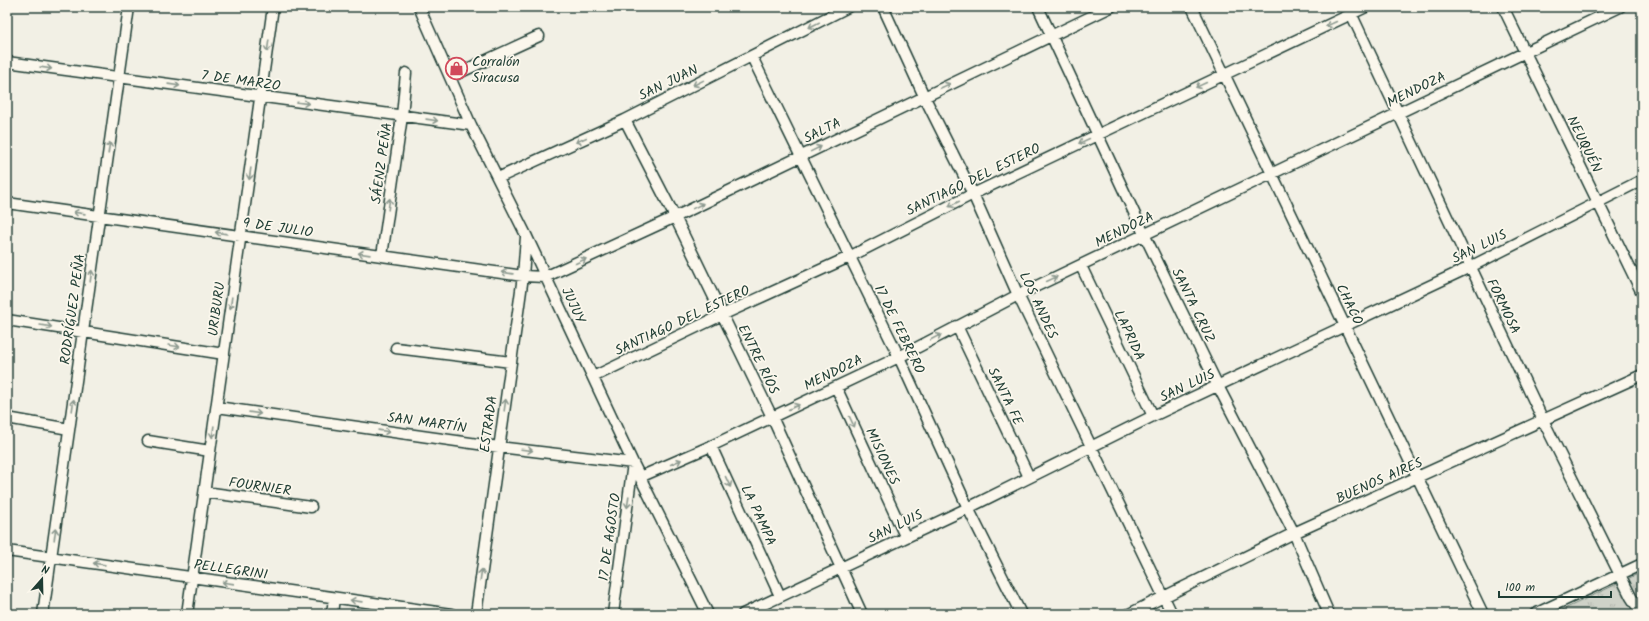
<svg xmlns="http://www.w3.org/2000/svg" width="1649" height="621" font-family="Kalam,sans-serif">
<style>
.grass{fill:url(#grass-tufts);stroke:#77887e}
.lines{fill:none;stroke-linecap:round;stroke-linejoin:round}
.minor-casing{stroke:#1f3d34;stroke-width:13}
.minor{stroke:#fbf7ec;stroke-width:10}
.oneway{stroke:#8d9a90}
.labels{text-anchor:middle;stroke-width:3.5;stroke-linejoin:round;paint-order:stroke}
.poi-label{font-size:14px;fill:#1f3d34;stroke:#fbf7ec;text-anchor:start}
.street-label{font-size:14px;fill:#1f3d34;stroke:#fbf7ec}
</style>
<defs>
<pattern id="grass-tufts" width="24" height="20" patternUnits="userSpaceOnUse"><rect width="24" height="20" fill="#cfd2c8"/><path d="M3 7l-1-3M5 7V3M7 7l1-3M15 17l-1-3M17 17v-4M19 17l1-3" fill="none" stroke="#b1b5ac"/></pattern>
</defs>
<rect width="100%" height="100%" fill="#f2f0e5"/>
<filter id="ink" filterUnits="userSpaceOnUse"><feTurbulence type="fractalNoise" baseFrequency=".025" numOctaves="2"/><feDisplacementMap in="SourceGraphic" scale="8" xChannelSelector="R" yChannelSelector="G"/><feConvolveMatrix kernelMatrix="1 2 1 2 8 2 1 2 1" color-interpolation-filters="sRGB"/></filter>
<g filter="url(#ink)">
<path class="grass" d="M1642 572V614H1554Z"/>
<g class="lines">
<defs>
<path id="minor" d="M419 7 471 125 527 237 633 463 708 614
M883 7 924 96 973 194 1018 295 1172 614
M1038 7 1144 234 1218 386 1294 533 1329 614
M1192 7 1483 614
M1348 7 1543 420 1631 597 1642 614
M1503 7 1642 293
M752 57 899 357 968 508 1021 614
M7 62 471 125
M450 77 539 36
M625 120 675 217 772 417 862 614
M498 178 625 120 848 7
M7 203 523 276 545 277 675 217 1111 7
M382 256 402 116 406 73
M1081 266 1153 416
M7 320 224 354
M957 326 1029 477
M396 348 511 362
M593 377 722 315 849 257 973 194 1366 7
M836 387 905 536
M217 407 499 447 633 463 613 614
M7 418 69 429
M148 441 210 451
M711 446 780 596
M640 477 711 446 899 357 1018 295 1620 7
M205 492 311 507
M7 551 451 614
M43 614 129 7
M187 614 273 7
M332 614 334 598
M476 614 523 276 526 237
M743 614 968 508 1153 416 1470 267 1642 180
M1129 614 1294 533 1642 375
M1535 614 1642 564"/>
</defs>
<use href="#minor" class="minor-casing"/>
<use href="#minor" class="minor"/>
</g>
<defs><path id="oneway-shaft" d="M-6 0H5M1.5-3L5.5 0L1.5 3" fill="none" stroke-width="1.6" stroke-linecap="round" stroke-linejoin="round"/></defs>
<g class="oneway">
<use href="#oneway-shaft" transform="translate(1331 24) rotate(155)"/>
<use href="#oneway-shaft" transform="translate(814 25) rotate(153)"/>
<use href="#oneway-shaft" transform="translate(268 46) rotate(98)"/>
<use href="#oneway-shaft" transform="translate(46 68) rotate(8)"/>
<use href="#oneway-shaft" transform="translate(698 83) rotate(154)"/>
<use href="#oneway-shaft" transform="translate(174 85) rotate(8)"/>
<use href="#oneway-shaft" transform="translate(1201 85) rotate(155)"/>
<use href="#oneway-shaft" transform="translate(945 86) rotate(-25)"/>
<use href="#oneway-shaft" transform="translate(303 103) rotate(7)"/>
<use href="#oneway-shaft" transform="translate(432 120) rotate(8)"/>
<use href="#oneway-shaft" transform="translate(581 140) rotate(155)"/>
<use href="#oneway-shaft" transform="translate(1084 141) rotate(155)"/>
<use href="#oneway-shaft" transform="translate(109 148) rotate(-82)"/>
<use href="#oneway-shaft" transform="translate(816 149) rotate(-26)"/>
<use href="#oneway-shaft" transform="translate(250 174) rotate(98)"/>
<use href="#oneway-shaft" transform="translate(389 204) rotate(-82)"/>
<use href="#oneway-shaft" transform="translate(954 204) rotate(153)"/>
<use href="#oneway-shaft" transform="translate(698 206) rotate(-26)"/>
<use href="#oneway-shaft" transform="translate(79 213) rotate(-172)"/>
<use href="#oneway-shaft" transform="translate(221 233) rotate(-172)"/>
<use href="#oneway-shaft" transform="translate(364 254) rotate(-172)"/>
<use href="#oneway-shaft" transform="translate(581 261) rotate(-25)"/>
<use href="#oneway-shaft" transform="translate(507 273) rotate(-172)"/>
<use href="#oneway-shaft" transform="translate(91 276) rotate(-82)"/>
<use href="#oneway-shaft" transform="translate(1052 279) rotate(-25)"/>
<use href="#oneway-shaft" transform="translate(231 303) rotate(98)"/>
<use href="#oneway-shaft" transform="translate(46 326) rotate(9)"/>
<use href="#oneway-shaft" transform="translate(936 337) rotate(-28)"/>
<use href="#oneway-shaft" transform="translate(174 346) rotate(9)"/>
<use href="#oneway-shaft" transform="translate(73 405) rotate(-82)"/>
<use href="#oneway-shaft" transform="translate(505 405) rotate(-82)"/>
<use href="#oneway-shaft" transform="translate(794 407) rotate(-25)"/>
<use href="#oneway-shaft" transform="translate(255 413) rotate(8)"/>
<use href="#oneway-shaft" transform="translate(852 422) rotate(65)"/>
<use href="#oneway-shaft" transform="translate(384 431) rotate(8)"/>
<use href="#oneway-shaft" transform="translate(213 432) rotate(98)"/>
<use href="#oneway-shaft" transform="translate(527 450) rotate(7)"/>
<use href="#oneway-shaft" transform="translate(676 462) rotate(-24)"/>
<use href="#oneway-shaft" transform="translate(728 482) rotate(65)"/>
<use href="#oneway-shaft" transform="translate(628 502) rotate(98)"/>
<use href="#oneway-shaft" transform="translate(55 534) rotate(-82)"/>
<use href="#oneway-shaft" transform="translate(99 564) rotate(-172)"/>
<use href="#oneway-shaft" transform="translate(481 575) rotate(-82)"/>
<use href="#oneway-shaft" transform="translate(228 583) rotate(-172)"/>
<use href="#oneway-shaft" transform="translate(356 601) rotate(-172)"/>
</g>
</g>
<defs>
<symbol id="shop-ring" viewBox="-11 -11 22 22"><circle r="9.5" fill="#fbf7ec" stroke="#d1495b" stroke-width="1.5"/><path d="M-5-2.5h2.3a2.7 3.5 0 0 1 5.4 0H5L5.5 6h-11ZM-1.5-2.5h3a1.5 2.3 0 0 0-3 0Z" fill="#d1495b"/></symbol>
</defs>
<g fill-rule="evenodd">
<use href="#shop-ring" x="444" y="56" width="25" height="25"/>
</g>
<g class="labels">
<g class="poi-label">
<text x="472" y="66">Corralón<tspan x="472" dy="16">Siracusa</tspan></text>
</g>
<g class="street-label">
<text transform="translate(241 80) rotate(8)" y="5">7 DE MARZO</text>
<text transform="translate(668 82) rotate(-26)" y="5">SAN JUAN</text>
<text transform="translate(1416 89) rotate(-26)" y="5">MENDOZA</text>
<text transform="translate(822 130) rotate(-26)" y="5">SALTA</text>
<text transform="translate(1585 144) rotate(64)" y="5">NEUQUÉN</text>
<text transform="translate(381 163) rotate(-82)" y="5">SÁENZ PEÑA</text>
<text transform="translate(973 179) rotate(-26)" y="5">SANTIAGO DEL ESTERO</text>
<text transform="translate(278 227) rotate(8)" y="5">9 DE JULIO</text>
<text transform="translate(1124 229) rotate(-26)" y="5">MENDOZA</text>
<text transform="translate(1479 246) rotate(-26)" y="5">SAN LUIS</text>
<text transform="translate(1350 304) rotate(64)" y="5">CHACO</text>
<text transform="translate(574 305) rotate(65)" y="5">JUJUY</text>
<text transform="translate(1039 305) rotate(65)" y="5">LOS ANDES</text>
<text transform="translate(1194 305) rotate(64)" y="5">SANTA CRUZ</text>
<text transform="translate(1504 306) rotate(64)" y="5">FORMOSA</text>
<text transform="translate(72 309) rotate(-82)" y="5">RODRÍGUEZ PEÑA</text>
<text transform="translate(216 309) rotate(-82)" y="5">URIBURU</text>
<text transform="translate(682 320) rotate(-25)" y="5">SANTIAGO DEL ESTERO</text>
<text transform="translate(900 329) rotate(64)" y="5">17 DE FEBRERO</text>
<text transform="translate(1130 335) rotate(65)" y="5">LAPRIDA</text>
<text transform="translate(759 359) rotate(64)" y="5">ENTRE RÍOS</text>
<text transform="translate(833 372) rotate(-26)" y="5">MENDOZA</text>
<text transform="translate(1187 385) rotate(-25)" y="5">SAN LUIS</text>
<text transform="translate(1006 396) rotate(64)" y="5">SANTA FE</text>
<text transform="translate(427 422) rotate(8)" y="5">SAN MARTÍN</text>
<text transform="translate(488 424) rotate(-82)" y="5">ESTRADA</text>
<text transform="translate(883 456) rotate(65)" y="5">MISIONES</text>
<text transform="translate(1379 480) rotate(-24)" y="5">BUENOS AIRES</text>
<text transform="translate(260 486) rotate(8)" y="5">FOURNIER</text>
<text transform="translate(759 515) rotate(65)" y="5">LA PAMPA</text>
<text transform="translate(895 526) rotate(-26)" y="5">SAN LUIS</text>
<text transform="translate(609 537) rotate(-82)" y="5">17 DE AGOSTO</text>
<text transform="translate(231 569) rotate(8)" y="5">PELLEGRINI</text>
</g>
</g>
<rect width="1649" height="621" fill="none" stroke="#fbf7ec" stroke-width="24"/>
<rect x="12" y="12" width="1625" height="597" fill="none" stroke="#1f3d34" stroke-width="1.5" filter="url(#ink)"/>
<g transform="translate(42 579) rotate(20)" stroke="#fbf7ec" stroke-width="3" paint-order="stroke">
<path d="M0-3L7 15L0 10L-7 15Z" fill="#1f3d34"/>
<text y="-6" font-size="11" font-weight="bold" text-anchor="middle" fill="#1f3d34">N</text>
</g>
<path d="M1499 591v6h112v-6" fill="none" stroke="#1f3d34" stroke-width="2"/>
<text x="1505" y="591" font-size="12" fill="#1f3d34" stroke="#fbf7ec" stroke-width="3" paint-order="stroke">100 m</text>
</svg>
